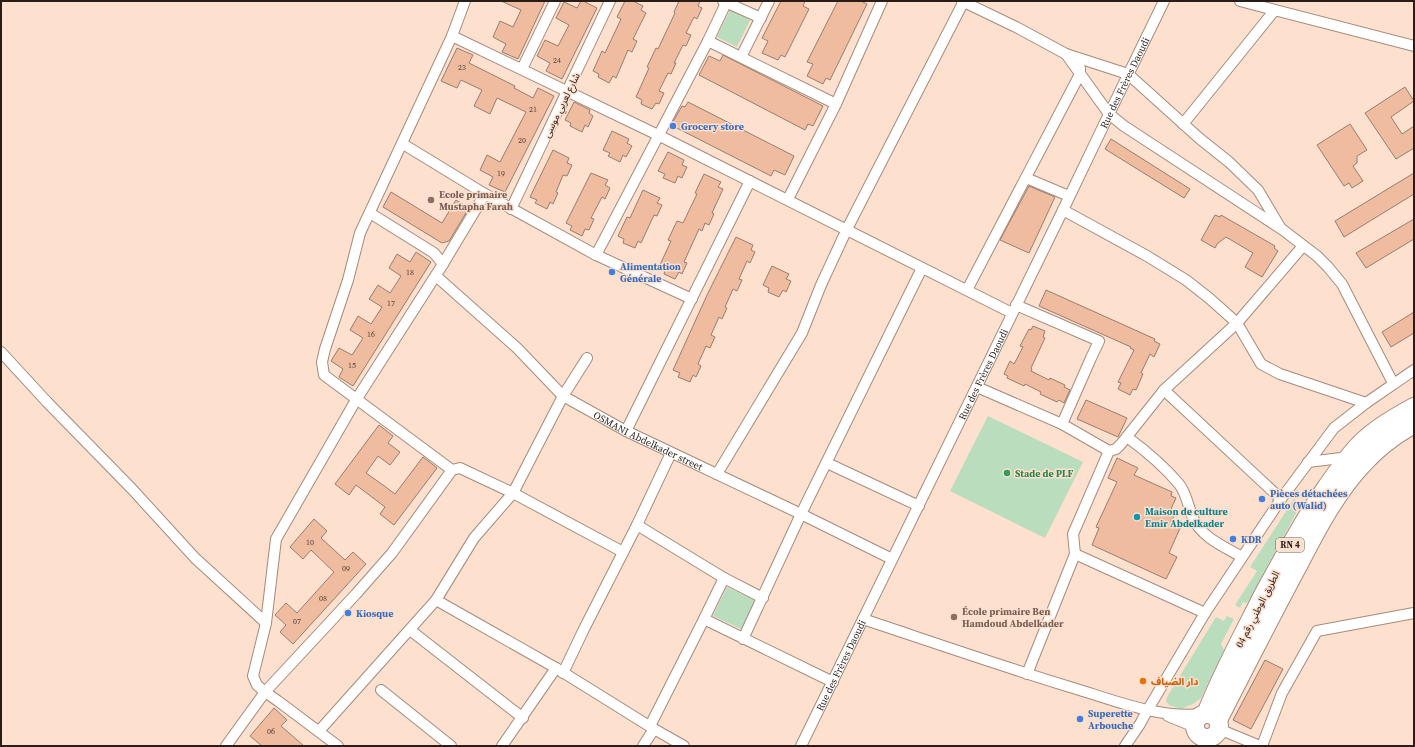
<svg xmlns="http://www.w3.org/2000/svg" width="1415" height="747" font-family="'Source Serif 4','Noto Sans Arabic',serif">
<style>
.green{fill:#baddbd}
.building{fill:#efbca0;stroke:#997d6f}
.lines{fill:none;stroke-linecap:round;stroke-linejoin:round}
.street-casing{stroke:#a68a7b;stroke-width:12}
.highway-casing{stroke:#a68a7b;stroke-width:20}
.street{stroke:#fff;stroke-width:10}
.highway{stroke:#fff;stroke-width:18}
.shop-dot{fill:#3f7fe0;stroke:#fee0cf;stroke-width:1.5}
.education-dot{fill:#8d6e63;stroke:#fee0cf;stroke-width:1.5}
.leisure-dot{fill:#2e9e5b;stroke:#fee0cf;stroke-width:1.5}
.culture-dot{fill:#0f9aa8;stroke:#fee0cf;stroke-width:1.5}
.food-dot{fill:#e8710a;stroke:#fee0cf;stroke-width:1.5}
.labels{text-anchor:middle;stroke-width:3;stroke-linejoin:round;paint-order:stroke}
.number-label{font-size:8px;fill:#5a4539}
.shield{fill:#fee0cf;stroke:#68584e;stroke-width:1}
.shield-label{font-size:9px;font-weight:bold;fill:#281d17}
.street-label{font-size:10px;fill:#281d17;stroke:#fee0cf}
.shop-label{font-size:10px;font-weight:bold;fill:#366cbe;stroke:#fee0cf;text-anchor:start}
.education-label{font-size:10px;font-weight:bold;fill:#785e54;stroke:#fee0cf;text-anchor:start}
.leisure-label{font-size:10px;font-weight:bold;fill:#27864d;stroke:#fee0cf;text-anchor:start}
.culture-label{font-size:10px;font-weight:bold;fill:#0d838f;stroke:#fee0cf;text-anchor:start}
.food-label{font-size:10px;font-weight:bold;fill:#c56008;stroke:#fee0cf;text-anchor:start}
</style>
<rect width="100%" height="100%" fill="#fee0cf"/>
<path class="green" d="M730 10 750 20 737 47 717 37Z
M988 416 1083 462 1045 538 950 491Z
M1294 499 1301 504 1249 600 1246 603 1243 602 1240 608 1235 605 1257 571 1250 567Z
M727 587 757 601 743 630 713 616Z
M1227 616 1234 619 1221 644 1224 650 1201 698 1193 704 1181 709 1169 705 1166 701 1167 697 1216 617 1224 621Z"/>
<path class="building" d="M501 1H545L518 59 502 52 506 44 493 37 500 21 513 27 521 10Z
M581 1H583L597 8 562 79 546 71 550 63 537 56 545 40 558 46 569 25 556 18 564 2 577 8Z
M625 1H633L643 6 641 10 646 13 633 39 637 41 632 52 628 50 616 78 613 76 609 83 598 77 599 74 593 71 602 51 605 53 621 19 617 17Z
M679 1H700L698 6 702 8 697 19 694 17 686 33 691 35 686 46 683 45 674 63H676L671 74 668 73 659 91 664 93 659 104 656 103 652 109 641 104 642 100 636 97 649 68 647 67 656 48 658 49 675 13 674 12Z
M781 1H805L803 6 809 9 785 57 781 55 778 60 762 53 768 41 762 38Z
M838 1H861L867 4 830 80 826 78 823 84 807 76 813 64 807 62Z
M457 48 473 55 469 63 515 86 514 88 533 98 538 88 554 96 505 192 489 185 493 177 480 170 487 155 500 162 526 112 497 98 490 114 474 106 482 90 461 80 457 88 441 81Z
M723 55 823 106 813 126 808 124 805 130 699 75 709 56 720 61Z
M1405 87 1414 101 1391 117 1402 134 1414 126V148L1396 159 1365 113Z
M574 102 590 110 589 113 593 116 588 127 585 125 582 132 570 126 571 123 565 120Z
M688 102 794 156 785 175 774 170 771 176 671 125 682 106 685 107Z
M1350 124 1367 150 1357 156V163L1353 166 1363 181 1352 188 1349 183 1344 186 1317 145Z
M612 131 629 139 627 143 632 146 626 157 623 155 620 162 608 156 610 153 603 150Z
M1111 139 1190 189 1184 198 1105 149Z
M553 150 569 158 567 163 572 165 567 176 563 175 556 192 558 193 553 204 550 202 547 209 535 203 537 200 530 197Z
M668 152 684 160 682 165 687 167 682 178 678 176 675 183 663 178 665 174 658 171Z
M591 173 608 180 605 185 610 188 605 199 602 197 591 218 594 219 589 230 585 229 582 236 570 230 572 226 566 223Z
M1414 173V194L1344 237 1335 221Z
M704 174 721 182 718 187 723 189 712 213 714 214 709 225 705 223 702 231 699 229 684 262 687 263 682 274 679 272 675 279 664 274 665 270 659 267 671 241 668 240 677 221 683 223 697 194 695 193Z
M1029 186 1055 197 1029 253 1000 240Z
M643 190 660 198 657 203 662 205 657 216 654 215 641 243 638 241 635 248 623 243 624 239 618 236 627 217 630 218Z
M391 192 442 223 456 200 469 208 449 241 442 243 383 207Z
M1215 215 1220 217 1221 215 1275 246 1274 248 1278 251 1262 277 1245 267 1253 253 1226 237 1217 244 1215 248 1201 240Z
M1414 219V239L1366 268 1356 253Z
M736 237 753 245 751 250 755 252 750 263 747 261 739 279 742 280 737 291 733 289 725 307 727 308 722 319 719 317 711 335 715 337 710 348 706 346 698 364 701 366 696 377 693 375 690 382 678 377 680 373 673 370 708 293Z
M416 252 431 262 353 386 339 377 343 369 331 361 339 348 352 355 358 346 363 338 350 330 358 316 371 324 377 315 382 307 369 299 378 285 390 293 396 284 401 276 389 268 397 254 410 262Z
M772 266 789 274 786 279 791 281 786 292 783 290 779 297 768 292 769 288 763 285Z
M1046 290 1155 339 1154 341 1160 344 1154 357 1150 354 1141 373 1143 374 1136 390 1133 389 1130 395 1118 389 1121 383 1118 382 1134 350 1130 348 1131 347 1039 306Z
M1414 312V333L1391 347 1382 332Z
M1033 326 1045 331 1043 337 1045 338 1031 368 1032 369 1031 371 1049 380 1050 378 1065 385 1064 387 1070 390 1064 403 1059 400 1057 402 1040 394 1041 392 1025 384 1024 386 1007 378 1008 376 1004 374 1010 361 1014 364 1023 347 1020 346 1029 329 1031 330Z
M1086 400 1127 418 1118 437 1077 419Z
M379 425 393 436 388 443 400 452 390 465 378 456 366 473 383 485 395 494 423 457 437 468 394 525 380 514 385 507 356 485 349 495 335 484Z
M1117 458 1138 468 1134 475 1172 492 1171 496 1176 498 1171 509 1176 512 1171 522 1181 526 1169 553 1177 557 1166 579 1092 545 1099 528 1096 527 1117 482 1108 478Z
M314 519 327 531 321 538 345 560 353 552 366 564 293 644 280 632 286 625 275 615 286 603 297 613 334 572 311 550 303 559 290 547Z
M1265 660 1283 669 1251 729 1233 720Z
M274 708 287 720 281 726 304 746H262L250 736Z"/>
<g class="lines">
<defs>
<g id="street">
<path d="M465 1 452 36 360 233 348 280 325 349 322 362 324 375 452 470 460 468 513 493 623 552"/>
<path d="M723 1 761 18"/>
<path d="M962 1 1016 27 1066 54 1128 74 1199 138 1229 162 1258 190 1280 227"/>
<path d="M1240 1 1414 46"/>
<path d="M452 36 658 135 1012 313"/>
<path d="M708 41 836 104"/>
<path d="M1066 54 1109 114 1124 126 1283 230 1317 256 1328 267 1342 284 1393 383"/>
<path d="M741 57 769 1"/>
<path d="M522 69 555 1"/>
<path d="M1183 124 1274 11"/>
<path d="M403 144 485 194"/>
<path d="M1026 178 1069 196"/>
<path d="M788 199 836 104 882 1"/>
<path d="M511 209 610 1"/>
<path d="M1063 210 1147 256 1186 280 1209 298 1237 323 1261 364 1280 374 1366 403"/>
<path d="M370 213 434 253 443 264"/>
<path d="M596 255 708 41 726 3"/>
<path id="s1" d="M436 276 517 348 563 396 626 431 801 514 892 559"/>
<path d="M967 290 1080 74V68"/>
<path d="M1016 305 1099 341 1091 358 1062 424"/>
<path d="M1 352 47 402 132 489 195 558 266 623"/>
<path d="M977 387 1062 424 1109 451 1073 534 1075 554 1027 674"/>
<path d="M1164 390 1281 499"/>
<path d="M626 431 750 181"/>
<path d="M1127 437C1146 451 1164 466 1179 484 1187 494 1188 507 1193 518 1202 538 1225 547 1242 557"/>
<path d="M1109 451 1116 449 1121 444 1164 390 1237 323 1303 246"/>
<path d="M1308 462 1349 457"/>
<path d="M827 463 919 506"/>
<path d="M717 474 802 333 821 285 847 229 964 1"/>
<path d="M637 525 724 578 763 598"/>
<path d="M1075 554 1205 613"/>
<path d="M436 600 556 668 654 729 684 746"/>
<path d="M704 619 724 578"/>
<path d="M863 619C932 642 1001 666 1070 687 1114 700 1157 719 1203 714"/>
<path d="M410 630 523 718"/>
<path d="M743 639 801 514 922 268"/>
<path d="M563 673 584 629 637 525 671 453"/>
<path d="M381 690 451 746"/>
<path d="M1168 716 1195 727"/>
<path d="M650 726 704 619 833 682"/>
<path d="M1219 729 1260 746"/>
<path d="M319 731 436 600 474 538 513 493 563 396 587 358"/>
<path d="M226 746 265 692 356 594 392 553 452 470"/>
<path d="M338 746 278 701 265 692 257 685 253 676 266 623 276 539 356 400 443 264 485 194 596 255 692 299"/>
<path d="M502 746 556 668"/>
<path d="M643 746 654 729"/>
<path id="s2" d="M801 746 1063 210 1109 114 1164 1"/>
<path d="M1125 746 1140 724 1147 711 1205 613 1281 499 1334 428 1366 403 1414 370"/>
<path d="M1262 746 1282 693 1317 631 1414 613"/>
</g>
<path id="highway" d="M1195 726a12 12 0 1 1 24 0a12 12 0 1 1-24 0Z
M1206 714C1222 673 1244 633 1264 593 1281 562 1298 531 1317 501 1330 482 1343 462 1359 445 1375 429 1394 418 1414 407
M1218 720C1245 667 1272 614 1300 562 1317 529 1336 493 1362 465 1377 448 1394 435 1414 424"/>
</defs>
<use href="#street" class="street-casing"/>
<use href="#highway" class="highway-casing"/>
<use href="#street" class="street"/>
<use href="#highway" class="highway"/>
</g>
<g class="shop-dot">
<circle cx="673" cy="126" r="4"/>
<circle cx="612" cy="272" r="4"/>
<circle cx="1262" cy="499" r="4"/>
<circle cx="1233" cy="539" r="4"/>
<circle cx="348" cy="613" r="4"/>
<circle cx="1080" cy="719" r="4"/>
</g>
<g class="education-dot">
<circle cx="431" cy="200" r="4"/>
<circle cx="954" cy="617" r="4"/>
</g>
<circle class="leisure-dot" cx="1007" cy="473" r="4"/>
<circle class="culture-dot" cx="1137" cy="517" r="4"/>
<circle class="food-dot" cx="1143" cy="681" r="4"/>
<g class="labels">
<g class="number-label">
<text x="557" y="63">24</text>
<text x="462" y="70">23</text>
<text x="533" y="112">21</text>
<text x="522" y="143">20</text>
<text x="501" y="176">19</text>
<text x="410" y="275">18</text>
<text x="391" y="306">17</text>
<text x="371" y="337">16</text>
<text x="352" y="368">15</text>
<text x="310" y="545">10</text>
<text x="346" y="571">09</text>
<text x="323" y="601">08</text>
<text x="297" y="624">07</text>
<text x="271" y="734">06</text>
</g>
<rect class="shield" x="1276" y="538" width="28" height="14" rx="3"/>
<g class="shield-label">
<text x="1290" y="548">RN 4</text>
</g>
<g class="street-label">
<text dy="4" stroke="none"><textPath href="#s2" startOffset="738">Rue des Frères Daoudi</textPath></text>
<text transform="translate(561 105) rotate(-64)" y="4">شارع لعربي موسى</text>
<text dy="4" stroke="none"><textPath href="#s2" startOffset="414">Rue des Frères Daoudi</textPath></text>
<text dy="4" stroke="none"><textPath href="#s1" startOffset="271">OSMANI Abdelkader street</textPath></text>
<text transform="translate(1257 609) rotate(-63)" y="4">الطريق الوطني رقم 04</text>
<text dy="4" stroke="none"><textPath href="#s2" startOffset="90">Rue des Frères Daoudi</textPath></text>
</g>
<g class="shop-label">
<text x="681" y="130">Grocery store</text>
<text x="620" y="270">Alimentation<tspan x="620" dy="12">Générale</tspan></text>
<text x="1270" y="497">Pièces détachées<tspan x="1270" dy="12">auto (Walid)</tspan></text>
<text x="1241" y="543">KDR</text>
<text x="356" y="617">Kiosque</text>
<text x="1088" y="717">Superette<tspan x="1088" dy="12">Arbouche</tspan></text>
</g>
<g class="education-label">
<text x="439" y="198">Ecole primaire<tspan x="439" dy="12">Mustapha Farah</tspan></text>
<text x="962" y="615">École primaire Ben<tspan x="962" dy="12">Hamdoud Abdelkader</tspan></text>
</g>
<g class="leisure-label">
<text x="1015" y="477">Stade de PLF</text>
</g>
<g class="culture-label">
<text x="1145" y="515">Maison de culture<tspan x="1145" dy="12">Emir Abdelkader</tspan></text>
</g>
<g class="food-label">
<text x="1151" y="685">دار الضياف</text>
</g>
</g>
<rect width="1415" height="747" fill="none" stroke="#281d17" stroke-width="4"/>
</svg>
